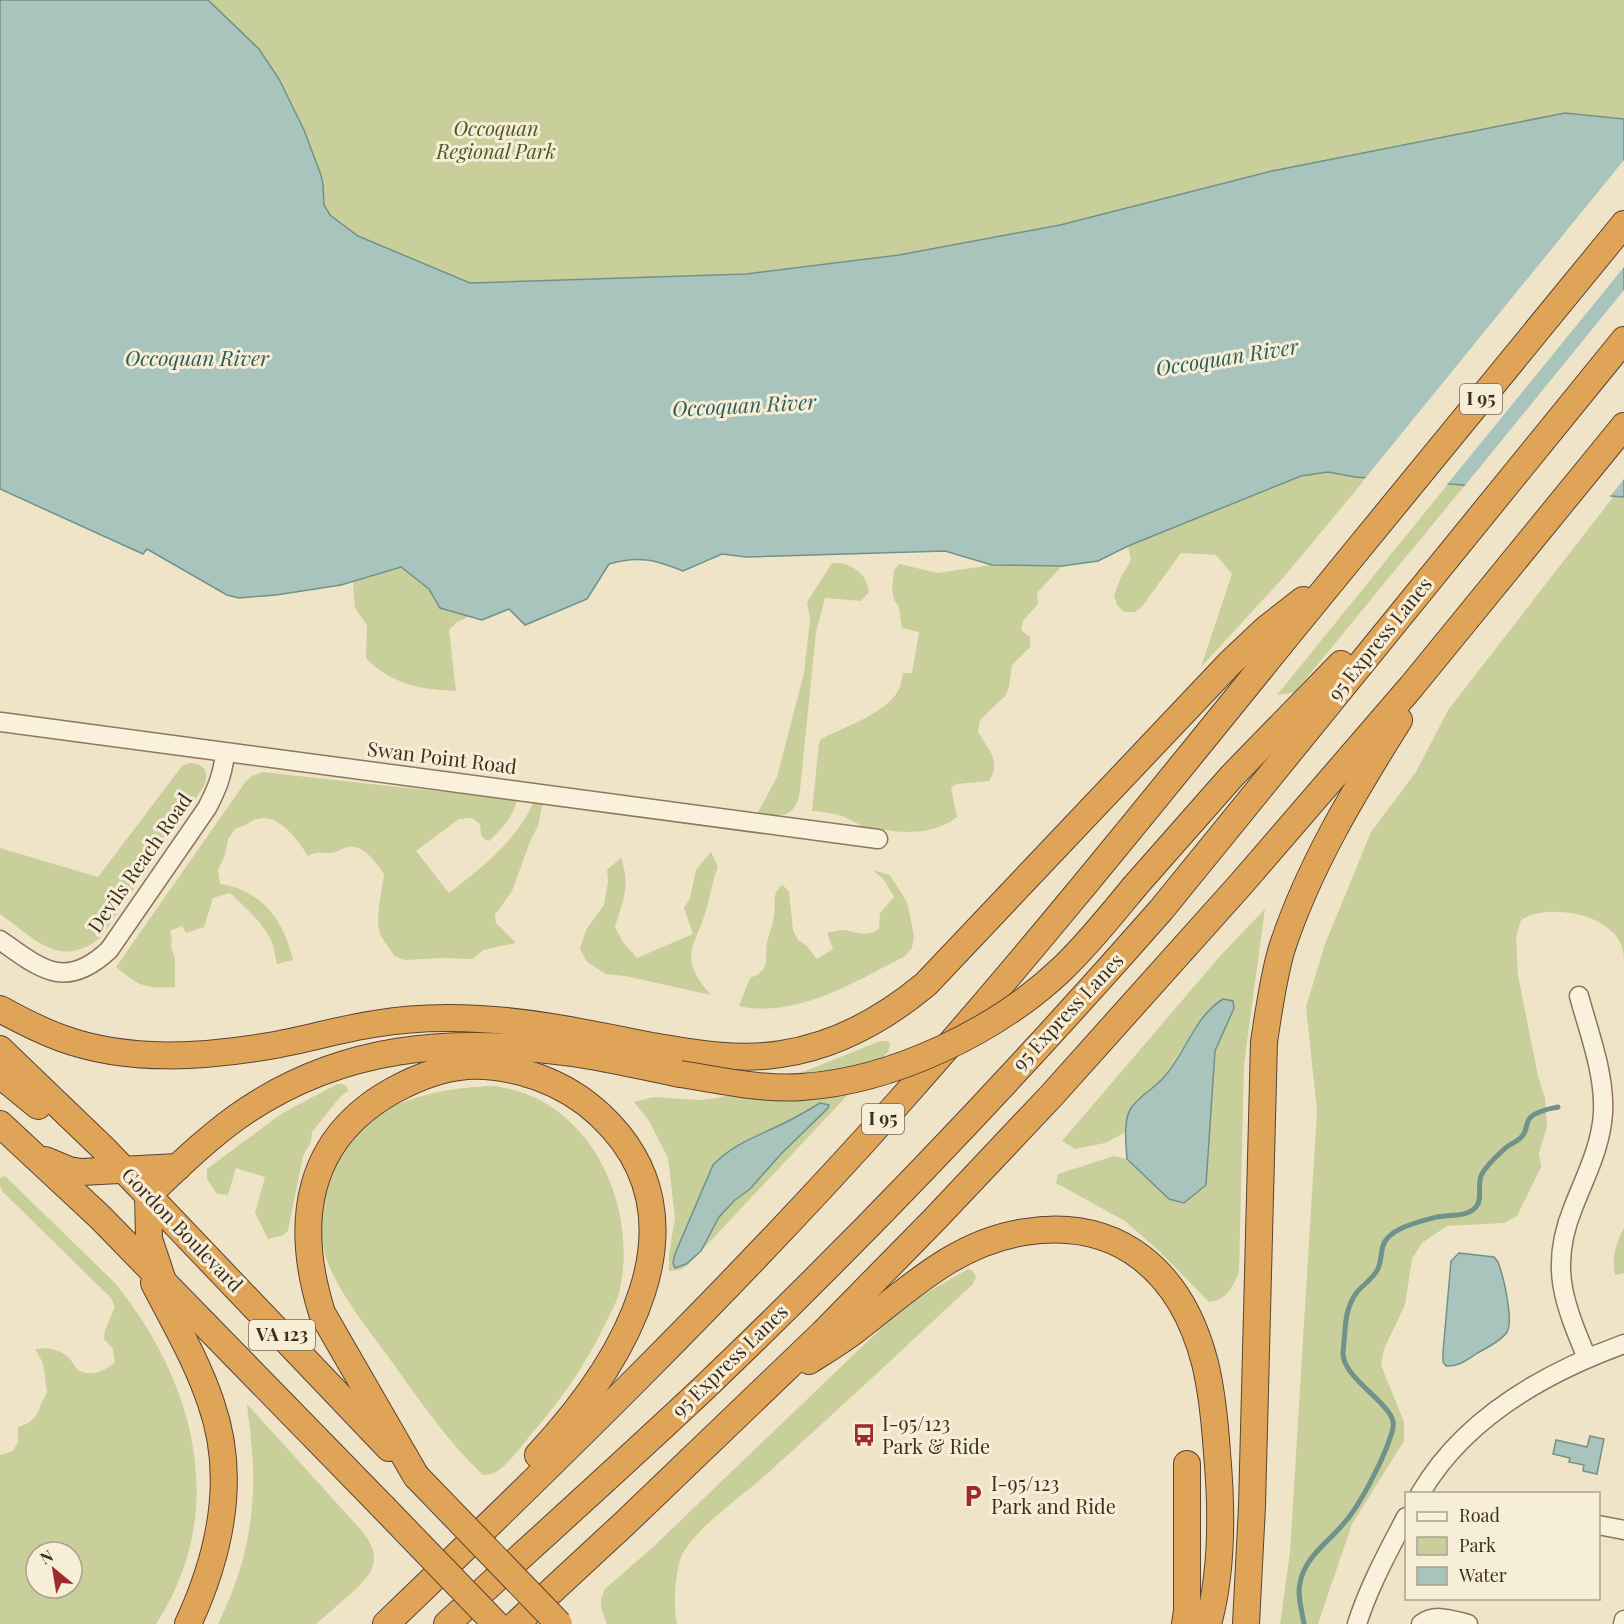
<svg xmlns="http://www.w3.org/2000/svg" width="1624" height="1624" font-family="'Playfair Display',serif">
  <rect width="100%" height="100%" fill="#f0e4c8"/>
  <g fill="#c9cf9b" fill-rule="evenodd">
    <path d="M208,0h1416v119l-59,-6 -293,58 -212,54 -161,30 -153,19 -276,9 -112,-47 -28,-21 -6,-10 -1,-21 -2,-9 -17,-45 -25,-51 -20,-30z"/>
    <path d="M1328,472l38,6 -83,100 -82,89 31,-93 -16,-19 -35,-2 -40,55 -7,4h-10l-7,-7 -3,-10 7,-18 10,-17 -3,-14 173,-70z"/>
    <path d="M1448,484l17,1 -170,207 -18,3z"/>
    <path d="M1614,496l10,1v470c0,-7 0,-16 -3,-23 -13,-31 -75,-41 -100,-24l-5,18 2,37 20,101 7,22 2,29 -8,26 2,14 -24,49 -13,7 -57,3 -25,17 -10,16 -7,46 -21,44 -3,16 23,57v19l-52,83 -34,100h-38l10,-72 27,-441 -11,-104 19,-63 46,-112 45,-60 32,-62z"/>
    <path d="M832,563c19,-1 35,10 37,29l-8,9 -36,-3 -9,34 -16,158c-3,27 -19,28 -43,24l20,-37 27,-104 6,-54 -3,-17z"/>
    <path d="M899,564l39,9 54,-8 70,1 -25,27 1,11 -15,17 -2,9 9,7v10l-18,18 -3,22 -4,9 -25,24 -2,12c10,16 24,31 11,49l-32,3 -6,4 6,29c-17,14 -44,17 -65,14 -10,-1 -18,-4 -28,-3 -16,-12 -32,-16 -52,-17l7,-68 2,-4c23,-12 69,-27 79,-52 1,-5 2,-10 3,-14h9l7,-41 -17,-4 -3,-21 -5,-7 -2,-11 2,-18z"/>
    <path d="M401,567l28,22 11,19 30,8 -13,6 -8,8 7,61c-34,-1 -66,-7 -90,-33l1,-33 -12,-17 -2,-26z"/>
    <path d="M189,763c15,0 21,9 15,23l-104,152c-40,32 -66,0 -100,-24v-66l98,29 84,-111z"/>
    <path d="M262,772l255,28c-4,17 -15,29 -28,41l-5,-2 -3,-5 -1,-10 -8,-6 -13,1 -43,32 33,42c33,-26 68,-52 85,-92l9,1 -5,24 -7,13 -19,52 -17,24 1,8 20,20 -33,7 -10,9 -31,-1 -37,2 -11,-4c-4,-8 -9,-13 -13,-20 -7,-12 1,-47 3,-62 -8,-11 -20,-30 -36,-27 -4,0 -8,4 -13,5 -10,3 -16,-2 -27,4 -10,-16 -30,-44 -51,-37 -8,2 -9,7 -21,9l-8,11 -3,16 -7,15 2,14c42,6 64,37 73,76l-16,4c-2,-8 -3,-17 -6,-24 -9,-18 -26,-33 -41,-47l-17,5 -9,29 -18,6 -4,-7 -12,5 2,9 -1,7 4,11v29c-30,2 -36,-1 -59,-20l130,-186 6,-5z"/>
    <path d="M711,852l7,15c-7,17 -8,33 -14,50 -4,12 -13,28 -13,41 0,13 12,28 20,37l-86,-19 -19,-2 -19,-12 -7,-13 6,-19 18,-25 4,-23 -1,-12 14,-12c10,28 2,42 -6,69l8,15 14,16 56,-24 -9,-26 6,-10 6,-28z"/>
    <path d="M873,870l17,5 17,27 7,34 -2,12 -7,8c-48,25 -109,63 -166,50l11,-28c22,-9 14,-17 17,-35 2,-9 6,-18 7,-28 2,-11 -3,-23 9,-30l6,7 4,38 5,10 9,6 10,13 16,-10 -6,-16c5,-1 11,-3 16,-3 14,2 23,8 36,-1l1,-16 14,-16 -10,-17z"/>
    <path d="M1265,909l-21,155 -5,209c-7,14 -11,27 -30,29l-50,-51 -34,-30 -69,-38 2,-9 56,-18 13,3 19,19 60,7 9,-134 19,-43 -11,-9 -10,7 -18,21 -30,49 -35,33 -4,23 -21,11 -30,6 -13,-8 159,-186z"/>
    <path d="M880,1041h8l2,4 -2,7 -200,213 -8,5 -11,1v-17l6,-36 -7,-60 -19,-37 -15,-19 20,-5 45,3 19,-2 90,-28z"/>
    <path d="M337,1084h5l5,3 1,4 -8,6 -28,35 -1,10 -8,14 -15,75 -5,4 -15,4 -13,-26 10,-36 -29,-9 -8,27 -11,-1 -10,-15v-10l74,-55z"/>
    <path d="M495,1086c12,2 24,5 36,10 72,31 106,123 88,197 -2,8 -7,17 -11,25 -18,39 -41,74 -69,107 -12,13 -28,38 -43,47 -3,2 -9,3 -13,3 -35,-33 -63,-74 -91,-113 -22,-31 -62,-78 -69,-116 -4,-23 0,-47 7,-68 5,-14 10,-28 20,-40 35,-40 95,-51 145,-52z"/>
    <path d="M5,1176l110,107c80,99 115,228 41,341h-156v-169l13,-4 5,-9v-15c23,-7 18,-17 29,-34l-4,-30 -8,-14c11,-2 23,0 32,7 4,3 6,8 9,12 12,11 29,3 39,-6l-2,-13 -9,-10 1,-9 10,-23 -4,-9 -108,-106 -3,-6v-8zM36,1552h36v36h-36z"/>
    <path d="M1624,1228v45l-9,2c-4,-17 1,-32 9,-47z"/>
    <path d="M968,1269l5,2 3,6 -3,7c-68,63 -135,126 -204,188 -26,24 -68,51 -86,81 -8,14 -10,55 -6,71h-70l-6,-16v-9l4,-10 48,-42 241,-231 20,-16z"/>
    <path d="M247,1404l115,127c23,29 10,44 -14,65 -11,10 -22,19 -32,28h-98c26,-53 37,-101 35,-160 -1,-20 -4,-40 -6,-60z"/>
  </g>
  <g fill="#a9c4bc" stroke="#6f938a" stroke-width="1.5">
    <path d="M0,0h208l51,49 20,30 25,51 17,45 2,9 1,21 6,10 28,21 112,47 276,-9 153,-19 161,-30 212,-54 293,-58 59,6v378l-269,-20 -27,-5 -27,4 -173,70 -30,15 -36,5 -70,-1 -47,-14 -199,6 -24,-3 -39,17c-27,-11 -45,-16 -74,-7l-22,35 -62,26 -16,-16 -27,11 -42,-12 -11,-19 -28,-22 -60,18 -65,10 -37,3 -12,-3 -80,-46 -4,5 -143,-65z"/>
    <path d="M1223,999l10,2 1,7 -19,43 -9,134 -22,18 -15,-4 -42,-40c-1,-14 -4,-39 4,-51 8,-12 24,-20 34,-32 21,-24 29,-59 58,-77z"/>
    <path d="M820,1103l9,2 -1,3 -47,46 -31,35 -15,11 -16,17 -18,34 -15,13 -11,4 -2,-5 2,-9 38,-89c19,-20 42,-28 65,-39 15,-7 29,-15 42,-23z"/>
    <path d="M1459,1253l35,4 4,5c5,13 16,58 9,70 -6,10 -22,16 -31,22 -9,6 -18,13 -30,12l-3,-4v-10l8,-91z"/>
    <path d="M1590,1436l14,3 -7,35 -14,-3 1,-6 -15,-3 1,-4 -17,-4 3,-14 31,7z"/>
  </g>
  <g fill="#f0e4c8">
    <path d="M1624,160v107l-179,220 -82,-6z"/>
    <path d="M1624,290v189l-16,20 -145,-11z"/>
  </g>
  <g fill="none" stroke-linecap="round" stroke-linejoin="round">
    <path stroke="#6f938a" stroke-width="5" d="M1304,1624c-2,-13 -7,-28 -4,-41 5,-27 29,-41 45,-61 15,-17 38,-62 45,-84 2,-5 4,-12 3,-17 -5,-20 -52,-45 -50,-69 3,-22 0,-41 14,-60 6,-7 14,-12 19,-20 6,-8 4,-17 7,-26 5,-17 35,-24 50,-28 14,-5 32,1 43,-11 7,-8 1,-21 5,-31 5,-11 18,-22 27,-30 5,-3 12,-6 15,-11 5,-6 2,-14 9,-19 8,-6 17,-7 26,-9"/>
    <g stroke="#8d765c" stroke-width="21">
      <g id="minor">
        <path d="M1,722l877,117"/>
        <path d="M0,940c41,29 65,51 109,10l98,-142c10,-19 16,-34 18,-55"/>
        <path d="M1579,996c10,37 26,78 24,117 -2,34 -18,64 -30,95 -24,59 -9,95 14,150"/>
        <path d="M1420,1494c44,-76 124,-121 204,-150"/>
        <path d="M1598,1525l26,5"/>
        <path d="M1357,1624c12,-38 31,-72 49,-107"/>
        <path d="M1421,1624c14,-11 31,-4 47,0"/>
        <path d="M1623,1624l1,-4"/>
      </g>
    </g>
    <g stroke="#5b4430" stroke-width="28">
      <g id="highway">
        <path d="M1135,886l97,-110 109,-112"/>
        <path d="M0,1009c20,11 39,21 61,29 68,25 144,19 214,7 33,-6 66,-16 99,-21 35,-6 72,-7 106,-5 58,3 115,16 172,27 43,7 85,15 129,8 55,-8 103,-35 145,-70l304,-321 36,-34 37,-29"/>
        <path d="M0,1049l103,99 286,300"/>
        <path d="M0,1075l38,31"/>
        <path d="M0,1124l100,93 283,290"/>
        <path d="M45,1160l24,10 12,2 97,-5"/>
        <path d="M163,1281l-14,-42 -1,-44c29,-27 57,-55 89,-78 103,-73 215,-80 336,-64 36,5 72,14 107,21"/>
        <path d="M154,1283c20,39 43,78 57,120 26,74 9,152 -23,221"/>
        <path d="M809,1361c17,-11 34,-21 49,-33 52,-40 99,-86 167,-96 96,-15 157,42 180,131 7,29 10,60 12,90 5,55 6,117 -9,171"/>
        <path d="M416,1476l-94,-163c-28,-90 -17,-174 72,-223 22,-12 48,-22 73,-24 48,-2 98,16 133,49 113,105 21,251 -62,340"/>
        <path d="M386,1624c176,-169 351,-340 514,-523 135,-152 262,-311 391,-470 110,-136 222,-271 333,-407"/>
        <path d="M447,1624c86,-79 173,-157 258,-237 159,-152 311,-312 456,-477l463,-570"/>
        <path d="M516,1624l109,-101 198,-190 111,-113 118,-125 189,-211 170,-197 213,-261"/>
        <path d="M1185,1624l2,-13v-147"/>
        <path d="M1246,1624l6,-118 12,-464c5,-32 9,-64 18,-94 27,-82 72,-156 117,-228"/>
      </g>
    </g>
    <use href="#minor" stroke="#faf1dc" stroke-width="18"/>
    <use href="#highway" stroke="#e0a458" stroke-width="26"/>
    <g stroke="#5b4430" stroke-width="28" stroke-linecap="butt">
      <g id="highway-bridge">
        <path d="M680,1074c40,6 82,16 122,13 91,-6 195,-56 261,-119 26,-25 49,-54 72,-82"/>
        <path d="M416,1476l143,148"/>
        <path d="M383,1507l113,117"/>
      </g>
    </g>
    <use href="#highway-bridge" stroke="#e0a458" stroke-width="26"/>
  </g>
  <defs>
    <g id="bus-bare" transform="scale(1.8)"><path d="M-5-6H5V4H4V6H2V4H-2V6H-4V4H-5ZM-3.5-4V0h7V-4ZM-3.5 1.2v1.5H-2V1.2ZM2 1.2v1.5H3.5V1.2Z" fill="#9e2a2b" stroke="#f7eed8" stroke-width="2.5" paint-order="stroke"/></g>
    <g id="parking-bare" transform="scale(1.8)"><path d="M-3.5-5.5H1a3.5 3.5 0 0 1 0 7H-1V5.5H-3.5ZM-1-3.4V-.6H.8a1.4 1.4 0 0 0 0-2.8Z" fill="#9e2a2b" stroke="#f7eed8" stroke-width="2.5" paint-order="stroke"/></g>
  </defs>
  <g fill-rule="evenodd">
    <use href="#bus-bare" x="864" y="1435"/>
    <use href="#parking-bare" x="973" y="1496"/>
  </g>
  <g text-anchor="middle" stroke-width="6" stroke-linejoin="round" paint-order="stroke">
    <g fill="#f7eed8" stroke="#756857" stroke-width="1.5">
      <rect x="1460" y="384" width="42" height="30" rx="4.5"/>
      <rect x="862" y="1104" width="42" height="30" rx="4.5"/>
      <rect x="249" y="1320" width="66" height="30" rx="4.5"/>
    </g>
    <g font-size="18" font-weight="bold" fill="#3d2e20">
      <text x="1481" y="405">I 95</text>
      <text x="883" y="1125">I 95</text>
      <text x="282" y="1341">VA 123</text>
    </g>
    <g font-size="20" font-style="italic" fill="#4d5a26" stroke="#f7eed8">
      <text x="496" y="136">Occoquan<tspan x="496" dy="23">Regional Park</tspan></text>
    </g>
    <g font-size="20" fill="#3d2e20" stroke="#f7eed8">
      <text transform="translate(1380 639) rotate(-51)" y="7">95 Express Lanes</text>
      <text transform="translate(442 758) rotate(7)" y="7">Swan Point Road</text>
      <text transform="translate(140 863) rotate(-55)" y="7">Devils Reach Road</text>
      <text transform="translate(1068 1012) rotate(-47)" y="7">95 Express Lanes</text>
      <text transform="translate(182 1230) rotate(46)" y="7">Gordon Boulevard</text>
      <text transform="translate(730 1361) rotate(-44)" y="7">95 Express Lanes</text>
    </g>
    <g font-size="20" fill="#3d2e20" stroke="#f7eed8" text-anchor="start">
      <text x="882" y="1431">I-95/123<tspan x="882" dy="23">Park &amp; Ride</tspan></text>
      <text x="991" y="1491">I-95/123<tspan x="991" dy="23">Park and Ride</tspan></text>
    </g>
    <g font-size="21" font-style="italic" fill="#2f5d5a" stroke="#f7eed8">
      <text transform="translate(1227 358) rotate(-9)" y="7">Occoquan River</text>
      <text x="197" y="366">Occoquan River</text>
      <text transform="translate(744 406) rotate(-3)" y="7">Occoquan River</text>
    </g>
  </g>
  <rect x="1405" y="1492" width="195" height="108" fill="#f7eed8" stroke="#ada18e" stroke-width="1.5"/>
  <rect x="1417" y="1512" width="30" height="9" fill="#faf1dc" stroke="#ada18e" stroke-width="1.5"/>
  <text x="1459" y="1522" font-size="18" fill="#3d2e20">Road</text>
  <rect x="1417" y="1537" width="30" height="18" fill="#c9cf9b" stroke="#ada18e" stroke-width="1.5"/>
  <text x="1459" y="1552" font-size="18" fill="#3d2e20">Park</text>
  <rect x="1417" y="1567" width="30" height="18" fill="#a9c4bc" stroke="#ada18e" stroke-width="1.5"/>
  <text x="1459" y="1582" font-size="18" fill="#3d2e20">Water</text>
  <g transform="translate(54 1570) rotate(330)"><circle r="28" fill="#f7eed8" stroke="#ada18e" stroke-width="1.5"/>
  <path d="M0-4.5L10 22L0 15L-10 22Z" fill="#9e2a2b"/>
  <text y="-9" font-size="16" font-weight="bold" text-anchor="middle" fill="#3d2e20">N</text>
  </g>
</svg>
